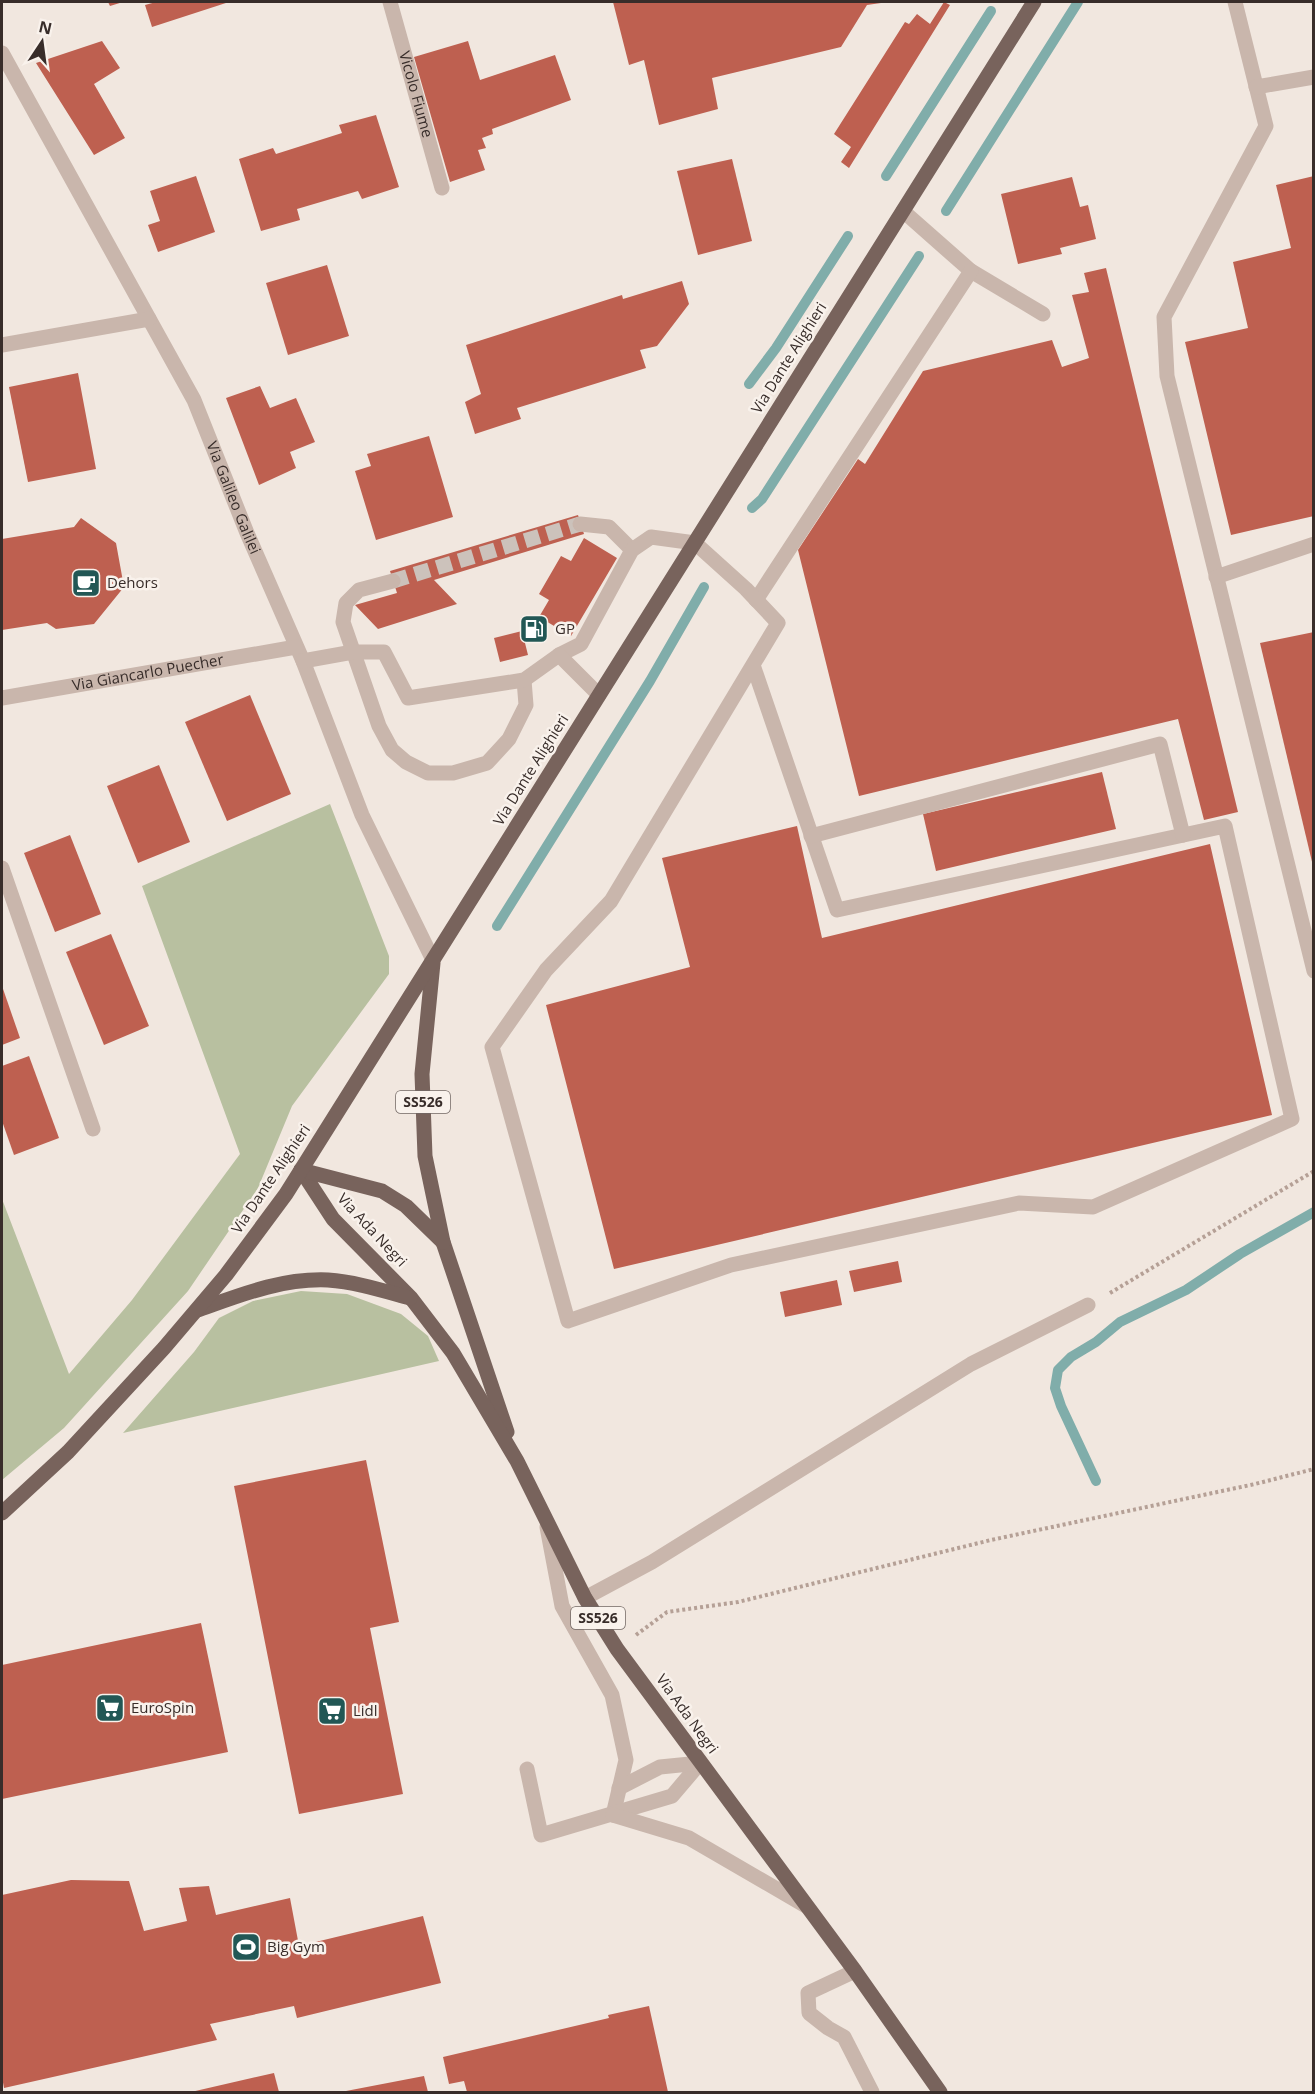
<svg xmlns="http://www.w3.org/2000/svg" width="1315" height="2094" font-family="'Open Sans',sans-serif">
  <rect width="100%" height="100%" fill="#f1e7df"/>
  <g fill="#b8c0a0">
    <path d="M330,804l59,152v18l-97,132 -34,82 -70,103 -124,137 -62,52v-281l67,175 63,-74 108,-146 -98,-268z"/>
    <path d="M301,1291l46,3 54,20 27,22 11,25 -316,72 71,-81 25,-34 34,-17z"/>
  </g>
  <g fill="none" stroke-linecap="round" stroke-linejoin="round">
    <g stroke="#80adaa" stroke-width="10">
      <path d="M886,176l105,-165"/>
      <path d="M946,211l132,-209"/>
      <path d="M749,384l27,-36 72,-112"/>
      <path d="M752,508l10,-9 157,-243"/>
      <path d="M497,926l153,-245 54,-94"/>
      <path d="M1096,1481l-35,-75 -6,-18 3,-18 13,-13 25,-15 24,-20 66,-32 54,-36 74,-42"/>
    </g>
  </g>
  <g fill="#be6050">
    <path d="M108,2h15l-13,4z"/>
    <path d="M156,2h73l-77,25 -7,-22z"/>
    <path d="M613,2h268v1l-14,2 -26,42 -129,31 6,31 -59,16 -15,-65 -15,5z"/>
    <path d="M944,2l6,3 -101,163 -8,-6 10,-15 -17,-13 71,-112 4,2 8,-10 13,10z"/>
    <path d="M102,41l18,27 -26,16 31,54 -31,17 -58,-92z"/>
    <path d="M468,41l12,39 75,-25 16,45 -79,29 1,5 -11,4 4,10 -8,2 7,20 -35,12 -36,-125z"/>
    <path d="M376,115l23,72 -37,12 -4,-8 -61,18 3,11 -39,11 -22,-72 34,-11 3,6 66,-21 -3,-8z"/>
    <path d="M732,159l20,82 -54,14 -21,-84z"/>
    <path d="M196,176l19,56 -57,20 -10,-27 12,-4 -10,-30z"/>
    <path d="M1314,176v340l-83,19 -46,-193 63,-14 -15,-66 58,-14 -15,-63z"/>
    <path d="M1072,177l8,30 8,-2 8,34 -36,9 2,6 -44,10 -17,-70z"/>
    <path d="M327,265l22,71 -61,19 -22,-72z"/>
    <path d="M1106,268l132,544 -34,8 -26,-101 -319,77 -61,-246 60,-91 7,5 58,-93 129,-31 10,27 27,-9 -17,-63 17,-3 -5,-19z"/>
    <path d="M682,281l7,23 -32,42 -17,4 6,18 -129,40 4,11 -46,15 -10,-32 16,-8 -15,-49 156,-50 1,4z"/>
    <path d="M78,373l18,96 -68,13 -19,-95z"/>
    <path d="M260,386l10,22 26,-10 19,44 -25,10 6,16 -37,17 -33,-87z"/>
    <path d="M429,436l24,81 -77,23 -21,-69 16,-5 -4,-12z"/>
    <path d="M578,515l6,19 -150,46 23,24 -79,25 -23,-24 42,-12 -7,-22z"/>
    <path d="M81,518l35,25 8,44 -30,37 -38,5 -9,-6 -45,7v-91l72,-12z"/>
    <path d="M584,538l33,20 -46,78 -32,-19 10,-17 -10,-6 22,-38 10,5z"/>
    <path d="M522,631l6,24 -28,7 -6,-24z"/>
    <path d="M1314,632v234h-1l-53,-223z"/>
    <path d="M250,695l41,99 -64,27 -42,-99z"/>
    <path d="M159,765l31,77 -52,21 -31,-77z"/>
    <path d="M1102,772l14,57 -180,42 -13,-57z"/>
    <path d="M797,826l25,112 388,-94 62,271 -658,154 -68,-264 144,-38 -28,-109z"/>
    <path d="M70,835l31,79 -46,18 -31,-79z"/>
    <path d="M111,934l38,92 -45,19 -38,-93z"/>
    <path d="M2,986l18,52 -18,7z"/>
    <path d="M29,1056l30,82 -45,17 -12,-34v-55z"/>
    <path d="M898,1261l4,21 -48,10 -5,-21z"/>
    <path d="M837,1280l5,25 -57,12 -5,-25z"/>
    <path d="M366,1460l33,162 -29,6 33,166 -104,20 -65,-328z"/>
    <path d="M201,1623l27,129 -226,47v-134z"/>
    <path d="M71,1880l58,1 15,50 43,-10 -8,-33 30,-2 7,29 74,-17 9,48 124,-30 18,67 -144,35 -3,-12 -84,18 7,16 -213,48 -2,-11v-182z"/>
    <path d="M649,2006l19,86h-201l-3,-11 -15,3 -6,-27 166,-39 -1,-3z"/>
    <path d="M274,2073l5,19h-88z"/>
    <path d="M424,2076l4,16h-82v-1z"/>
  </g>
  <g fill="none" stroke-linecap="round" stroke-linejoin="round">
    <path stroke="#ccc2bb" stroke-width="15" stroke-dasharray="15 8" stroke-linecap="butt" d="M393,581l187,-57"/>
    <g stroke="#b5a096" stroke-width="4" stroke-dasharray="3 3" stroke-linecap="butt">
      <path d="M1110,1293l204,-122"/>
      <path d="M636,1635l31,-23 71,-10 253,-62 264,-56 59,-15"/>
    </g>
    <g stroke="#c9b6ac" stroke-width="15">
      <path id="s1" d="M390,2l52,186"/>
      <path d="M1235,2l31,124 -102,191 3,59 147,595"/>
      <path id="s2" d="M2,53l192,347 53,133 56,128 59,154 71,145"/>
      <path d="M1256,87l58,-10"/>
      <path d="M903,211l68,60 72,43"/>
      <path d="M2,345l147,-26"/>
      <path d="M580,524l29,3 23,23"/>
      <path d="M1216,577l98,-33"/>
      <path d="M393,581l-34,9 -13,13 -3,19 36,104 13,24 14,12 22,11h25l34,-10 22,-24 17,-34 -2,-25"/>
      <path d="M756,600l215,-329"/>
      <path d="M559,655l22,-11 51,-94 19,-13 44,6 51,46 32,34 -167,278 -65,69 -54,77 76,274 163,-56 288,-62 74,4 199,-88 -67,-293 -388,84 -84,-245"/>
      <path d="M303,661l50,-9h31l24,46 116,-18 35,-25 40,40"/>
      <path id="s3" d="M2,698l294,-51"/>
      <path d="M811,836l349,-92 23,91"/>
      <path d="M2,868l91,261"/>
      <path d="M547,1527l15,79 50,89 14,65 -13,55"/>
      <path d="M585,1598l67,-36 319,-198 117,-59"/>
      <path d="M527,1769l14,66 131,-39 28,-33"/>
      <path d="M619,1788l41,-21 40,-4"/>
      <path d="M613,1815l76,23 117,68"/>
      <path d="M855,1971l-47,22 1,20 19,15 16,9 28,55"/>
    </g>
    <g stroke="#78635c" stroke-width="15">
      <path d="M433,963l-11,111 3,82 18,86 64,190"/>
      <path d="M301,1170l32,49 78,79 42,55 64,108 68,137 32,51 238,322 85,121"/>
      <path d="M301,1170l81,21 24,15 37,36"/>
      <path d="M198,1310c42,-15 84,-32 130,-30 28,2 56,11 82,18"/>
      <path d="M2,1513l66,-61 96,-104 62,-73 60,-81 748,-1192"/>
    </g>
  </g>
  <defs>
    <g id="cafe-square" transform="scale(1.5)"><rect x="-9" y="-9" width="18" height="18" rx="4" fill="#225755" stroke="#f9f2ec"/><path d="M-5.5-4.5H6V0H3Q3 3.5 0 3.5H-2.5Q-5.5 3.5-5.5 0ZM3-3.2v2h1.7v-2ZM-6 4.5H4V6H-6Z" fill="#fff"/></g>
    <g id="fuel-square" transform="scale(1.5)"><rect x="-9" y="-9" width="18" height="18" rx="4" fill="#225755" stroke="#f9f2ec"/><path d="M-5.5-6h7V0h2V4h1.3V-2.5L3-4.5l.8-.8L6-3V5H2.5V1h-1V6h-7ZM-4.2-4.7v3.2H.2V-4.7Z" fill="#fff"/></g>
    <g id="supermarket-square" transform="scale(1.5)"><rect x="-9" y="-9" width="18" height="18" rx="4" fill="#225755" stroke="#f9f2ec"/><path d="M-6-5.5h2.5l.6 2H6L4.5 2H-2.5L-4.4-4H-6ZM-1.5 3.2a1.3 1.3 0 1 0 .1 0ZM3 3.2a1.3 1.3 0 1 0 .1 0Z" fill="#fff"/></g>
    <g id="stadium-square" transform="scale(1.5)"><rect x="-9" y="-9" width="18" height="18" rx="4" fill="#225755" stroke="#f9f2ec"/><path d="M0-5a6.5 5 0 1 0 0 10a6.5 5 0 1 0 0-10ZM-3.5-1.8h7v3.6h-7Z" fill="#fff"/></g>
  </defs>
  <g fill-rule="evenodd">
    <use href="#cafe-square" x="86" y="583"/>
    <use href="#fuel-square" x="534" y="629"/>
    <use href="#supermarket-square" x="110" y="1708"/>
    <use href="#supermarket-square" x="332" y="1711"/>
    <use href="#stadium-square" x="246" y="1947"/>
  </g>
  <g text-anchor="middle" stroke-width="5" stroke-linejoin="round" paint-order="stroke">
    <g fill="#f9f2ec" stroke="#726864" stroke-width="1.5">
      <rect x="396" y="1091" width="54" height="22" rx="4.5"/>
      <rect x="571" y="1607" width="54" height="22" rx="4.5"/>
    </g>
    <g font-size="14" font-weight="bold" fill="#382d2a">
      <text x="423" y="1107">SS526</text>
      <text x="598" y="1623">SS526</text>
    </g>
    <g font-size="15" fill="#382d2a" stroke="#f9f2ec">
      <text dy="5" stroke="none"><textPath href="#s1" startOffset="96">Vicolo Fiume</textPath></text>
      <text transform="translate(789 358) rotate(-58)" y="5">Via Dante Alighieri</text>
      <text dy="5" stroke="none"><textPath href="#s2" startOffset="502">Via Galileo Galilei</textPath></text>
      <text dy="5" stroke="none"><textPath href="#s3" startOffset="148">Via Giancarlo Puecher</textPath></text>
      <text transform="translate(531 770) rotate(-58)" y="5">Via Dante Alighieri</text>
      <text transform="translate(271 1179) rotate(-56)" y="5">Via Dante Alighieri</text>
      <text transform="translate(372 1230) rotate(47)" y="5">Via Ada Negri</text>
      <text transform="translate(687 1714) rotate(54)" y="5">Via Ada Negri</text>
    </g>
    <g font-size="15" fill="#382d2a" stroke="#f9f2ec" text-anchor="start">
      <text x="107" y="588">Dehors</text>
      <text x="555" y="634">GP</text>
      <text x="131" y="1713">EuroSpin</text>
      <text x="353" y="1716">Lidl</text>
      <text x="267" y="1952">Big Gym</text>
    </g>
  </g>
  <rect width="1315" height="2094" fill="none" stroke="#382d2a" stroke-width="6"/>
  <g transform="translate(42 42) rotate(13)" stroke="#f9f2ec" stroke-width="4.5" paint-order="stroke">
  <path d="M0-4.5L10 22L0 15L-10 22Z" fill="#382d2a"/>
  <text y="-9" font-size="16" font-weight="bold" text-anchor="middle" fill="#382d2a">N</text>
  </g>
</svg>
